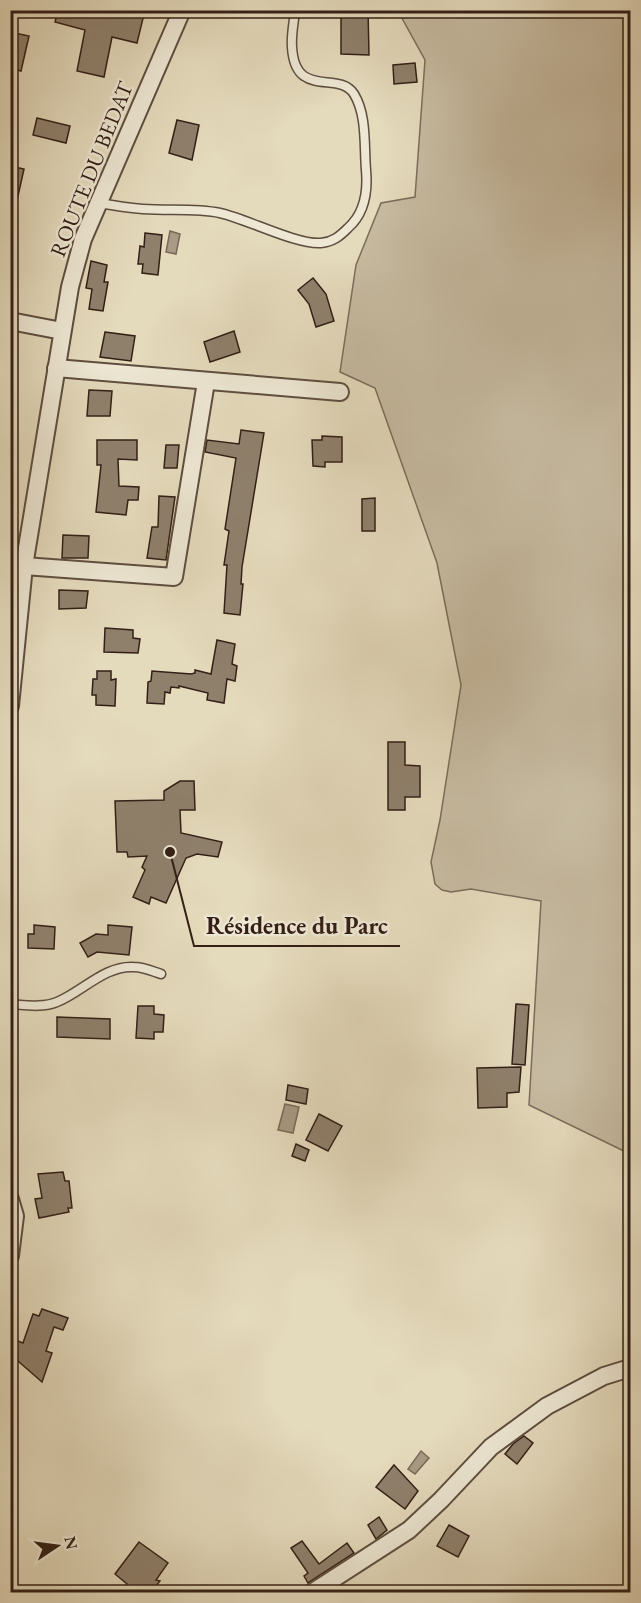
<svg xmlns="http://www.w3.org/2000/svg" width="641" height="1603" font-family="'EB Garamond',serif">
  <rect width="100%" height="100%" fill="#e4dabc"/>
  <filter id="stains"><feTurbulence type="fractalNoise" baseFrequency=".00333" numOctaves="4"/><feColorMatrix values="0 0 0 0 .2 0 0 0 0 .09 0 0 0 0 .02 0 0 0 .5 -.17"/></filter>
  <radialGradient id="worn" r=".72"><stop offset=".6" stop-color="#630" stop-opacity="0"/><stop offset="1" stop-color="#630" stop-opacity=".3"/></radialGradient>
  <path fill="#c6baa0" stroke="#7c6c5b" stroke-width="1.5" d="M398,11h232v1143l-101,-49 12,-204 -70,-12 -20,3 -9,-2 -7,-6 -4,-22 9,-42 21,-135 -24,-122 -62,-175 -35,-16 16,-107 25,-62 34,-6 10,-137z"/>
  <g fill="#a89a84" stroke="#796958" stroke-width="1.5">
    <path d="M170,231l10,3 -4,20 -10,-2z"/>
    <path d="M285,1104l14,3 -6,26 -15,-3z"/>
    <path d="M421,1451l8,7 -14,16 -7,-5z"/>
  </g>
  <g fill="#8f806c" stroke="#331f16" stroke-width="1.5">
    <path d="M58,10h87l-8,33 -25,-6 -8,40 -27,-6 8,-41 -30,-8z"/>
    <path d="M341,10h27l1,45 -28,-1z"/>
    <path d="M10,32l19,4 -8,35 -11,-3z"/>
    <path d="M415,63l2,19 -23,2 -1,-19z"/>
    <path d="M37,118l33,8 -4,17 -33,-8z"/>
    <path d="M177,120l22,5 -7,35 -23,-7z"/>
    <path d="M10,166l14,3 -8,36 -6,-1z"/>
    <path d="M145,233l17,2 -4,40 -16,-2 1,-9h-5l2,-18 4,1z"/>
    <path d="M91,261l16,4 -3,17h4l-5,29 -14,-2 3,-20 -6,-1z"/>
    <path d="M313,278l13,16 8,27 -18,6 -7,-23 -11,-14z"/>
    <path d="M234,331l6,21 -30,10 -6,-20z"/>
    <path d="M105,332l30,4 -4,25 -31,-4z"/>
    <path d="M89,390l23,1 -2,25h-23z"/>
    <path d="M241,430l23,3 -22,134 -1,17h2l-3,31 -16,-2 3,-48h-3l5,-34 -4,-2 11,-71 -31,-6 2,-12 32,4z"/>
    <path d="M322,436l20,1v25h-17v5l-12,-1 -1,-26h10z"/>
    <path d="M97,440h40v20l-19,-1 1,27 20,1 -1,13h-10l-2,15 -30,-3 5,-47h-4z"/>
    <path d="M166,445h13l-2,23h-13z"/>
    <path d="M159,496l16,1 -9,63 -19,-2 5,-31h6z"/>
    <path d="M375,498v33h-13v-32z"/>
    <path d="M63,535l26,1 -1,22h-26z"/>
    <path d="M59,590l29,1 -2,17 -27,1z"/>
    <path d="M105,628l28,2v8l7,1 -2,14 -34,-1z"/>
    <path d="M217,640l18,4 -3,20 5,2 -2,15 -8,-2 -3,24 -17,-3 1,-7 -29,-7v2l-8,-1 -1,6 -5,-1 -1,12 -17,-1 1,-21 3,-1 1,-10 39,3 4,-1v-3l16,4z"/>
    <path d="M97,671h14v9l5,-1 -1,27 -19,-1v-10h-4l1,-16h4z"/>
    <path d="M388,742h17v23l15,1v31h-15v13h-17z"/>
    <path d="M180,781h14l1,29h-15l1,23 41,9 -4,15 -21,-3 -11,4 -20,45 -15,-6 -2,7 -16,-7 12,-27 -3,-3 5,-11 -19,1 -1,-5h-10l-2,-51 49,-1v-9z"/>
    <path d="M34,925l21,2 -1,22 -26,-1v-14h6z"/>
    <path d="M108,925l24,2 -3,28 -32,-3 -9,5 -8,-14 16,-9 12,1z"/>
    <path d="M516,1004l13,1 -4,60 -13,-1z"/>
    <path d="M138,1006h16v8l10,1 -1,17h-9v7l-18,-1z"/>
    <path d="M57,1017l53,2v20l-53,-2z"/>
    <path d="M521,1067l-2,25 -12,1v14l-29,1 -1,-40z"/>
    <path d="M288,1085l20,4 -2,15 -20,-4z"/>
    <path d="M319,1114l23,12 -14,25 -22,-11z"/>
    <path d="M296,1144l13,6 -4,11 -13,-5z"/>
    <path d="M63,1172l2,9h4l3,27h-4l1,4 -30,6 -4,-19 7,-1 -4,-24z"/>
    <path d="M42,1309l26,9 -5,12 -9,-3 -8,24 6,2 -10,29 -32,-28 3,-15 10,4 10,-29 6,2z"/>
    <path d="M524,1436l9,7 -16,21 -12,-10 8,-10z"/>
    <path d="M394,1465l24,26 -13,18 -29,-22z"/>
    <path d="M379,1517l8,13 -11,9 -8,-14z"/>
    <path d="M449,1525l20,11 -11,21 -21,-11z"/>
    <path d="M302,1541l17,23 28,-21 7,10 -46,30 -4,-7 4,-3 -17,-25z"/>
    <path d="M139,1542l29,21 -12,17 4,1 -10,12h-28l5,-9 -12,-10z"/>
  </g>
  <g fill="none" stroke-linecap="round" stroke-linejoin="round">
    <g stroke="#5f4e40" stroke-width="11">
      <g id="lane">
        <path d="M98,203c15,2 30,5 45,6 26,2 52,-1 77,4 27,6 77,32 101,30 12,-1 19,-7 27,-15 17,-15 20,-36 18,-58 -2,-24 1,-55 -12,-76 -15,-24 -59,6 -62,-47 -1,-12 2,-25 3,-37"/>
        <path d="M10,1004c15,1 33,4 47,-2 25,-10 48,-37 77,-35 9,0 18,4 27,7"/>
      </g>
    </g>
    <g stroke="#5f4e40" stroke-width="20">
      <g id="street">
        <path d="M10,321l52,10"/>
        <path d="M56,368l284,24"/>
        <path d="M24,566l150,11 32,-195"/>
        <path d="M10,706l14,-140 46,-279 13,-48 99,-229"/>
        <path d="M10,1199l5,17 -5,40"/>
        <path d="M313,1592l96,-62 32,-30 50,-53 56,-41 57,-30 26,-8"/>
      </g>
    </g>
    <use href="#lane" stroke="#ede7d3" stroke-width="8"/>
    <use href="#street" stroke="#ede7d3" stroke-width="16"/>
  </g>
  <g text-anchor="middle" stroke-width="5" stroke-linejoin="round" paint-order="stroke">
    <g font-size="22" fill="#331f16" stroke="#ede7d3">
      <text transform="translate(91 169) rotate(-68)" y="8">ROUTE DU BEDAT</text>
    </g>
  </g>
  <path fill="none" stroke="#331f16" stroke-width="2" d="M170 852L194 946H400"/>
  <circle fill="#331f16" stroke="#ede7d3" stroke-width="2" cx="170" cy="852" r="6"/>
  <g font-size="24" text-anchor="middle" font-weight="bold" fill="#331f16" stroke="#ede7d3" stroke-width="5" stroke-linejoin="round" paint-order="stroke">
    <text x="297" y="934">Résidence du Parc</text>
  </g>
  <rect width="641" height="1603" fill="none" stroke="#e4dabc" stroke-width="36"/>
  <rect x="12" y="12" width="617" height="1579" fill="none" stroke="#331f16" stroke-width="3"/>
  <rect x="18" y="18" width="605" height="1567" fill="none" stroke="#331f16" stroke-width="1.5"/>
  <g transform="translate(57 1546) rotate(77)" stroke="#ede7d3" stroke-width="4.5" paint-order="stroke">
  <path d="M0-4.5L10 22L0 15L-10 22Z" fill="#331f16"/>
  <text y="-9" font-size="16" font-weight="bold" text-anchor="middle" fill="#331f16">N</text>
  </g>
  <rect width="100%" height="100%" filter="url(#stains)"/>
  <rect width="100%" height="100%" fill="url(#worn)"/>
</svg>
